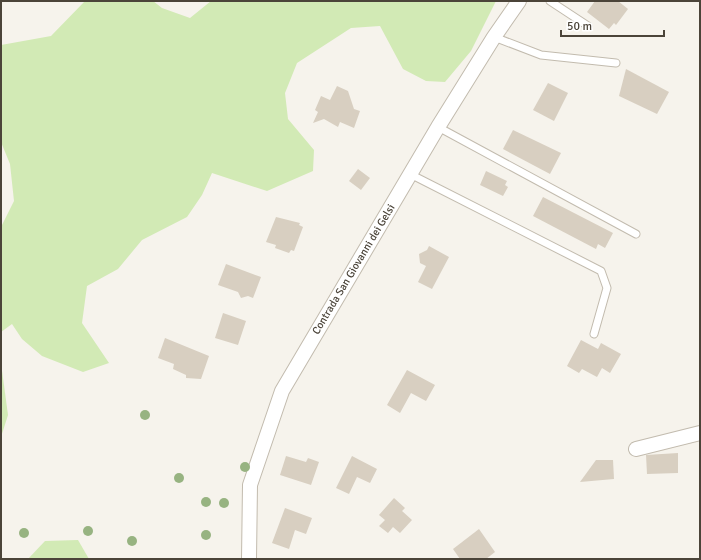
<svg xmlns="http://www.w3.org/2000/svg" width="701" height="560" font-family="Signika,sans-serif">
  <rect width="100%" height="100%" fill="#f6f3ec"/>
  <g fill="#d2eab5">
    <path d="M85,1h68l9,7 28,10 21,-17h285l-25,50 -26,31 -19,-1 -23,-12 -23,-43 -29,2 -54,35 -12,30 3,26 26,31 -1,21 -46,20 -55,-18 -10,22 -15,22 -45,23 -24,29 -31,17 -5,37 27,40 -26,9 -41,-16 -20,-17 -10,-15 -11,8v-105l13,-26 -4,-37 -9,-22v-97l50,-9z"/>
    <path d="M1,363l7,52 -7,22z"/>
    <path d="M78,540l11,19h-61l17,-18z"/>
  </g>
  <g fill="#d8cfc1">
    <path d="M595,1h23l10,8 -12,16 -2,-2 -5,6 -22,-17z"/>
    <path d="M626,69l43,23 -12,22 -38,-18z"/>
    <path d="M548,83l20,10 -14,28 -21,-11z"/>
    <path d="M337,86l11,5 6,18 6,2 -6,17 -14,-6 -2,5 -14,-8 -11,4 5,-11 -3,-2 6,-14 9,4z"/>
    <path d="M513,130l48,23 -11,21 -47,-25z"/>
    <path d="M358,169l12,9 -9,12 -12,-9z"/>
    <path d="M486,171l21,10 -2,4 3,2 -5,9 -23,-11z"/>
    <path d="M543,197l70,36 -8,15 -7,-4 -2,5 -63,-33z"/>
    <path d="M276,217l24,6 -1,2 4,2 -9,24 -3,-1 -2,3 -14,-5 1,-3 -10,-3z"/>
    <path d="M429,246l20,11 -17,32 -14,-7 8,-16 -6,-3 -1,-9 8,-4z"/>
    <path d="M226,264l35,13 -8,21 -5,-2 -7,2 -3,-6 -20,-7z"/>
    <path d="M223,313l23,8 -8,24 -23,-7z"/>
    <path d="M165,338l44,18 -8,23 -15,-1v-3l-13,-6 1,-5 -16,-6z"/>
    <path d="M581,340l17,9 3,-6 20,11 -11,19 -8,-5 -5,9 -15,-8 -3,4 -12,-7z"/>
    <path d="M407,370l28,15 -9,16 -15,-8 -11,20 -13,-8z"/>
    <path d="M678,453v20l-31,1 -1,-19z"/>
    <path d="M286,456l20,6 2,-4 11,4 -8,23 -31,-10z"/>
    <path d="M352,456l25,13 -7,14 -13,-6 -8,17 -13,-6z"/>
    <path d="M596,460h17l1,19 -34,3z"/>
    <path d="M394,498l11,10 -3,3 10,9 -12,13 -7,-6 -5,6 -9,-7 6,-6 -6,-5z"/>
    <path d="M285,508l27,10 -6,16 -11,-4 -6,19 -17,-6z"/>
    <path d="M479,529l16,23 -9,7h-26l-7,-10z"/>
  </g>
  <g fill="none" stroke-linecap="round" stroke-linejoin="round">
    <g stroke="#c2bbae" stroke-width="9">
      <g id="service">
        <path d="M550,1l38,25"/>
        <path d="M494,37l47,18 75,8"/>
        <path d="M438,127l198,107"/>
        <path d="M410,174l191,97 6,17 -13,46"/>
      </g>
    </g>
    <g stroke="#c2bbae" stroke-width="16">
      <g id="minor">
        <path d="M636,449l64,-16"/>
        <path d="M249,559l1,-74 32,-94 156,-264 56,-90 25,-36"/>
      </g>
    </g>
    <use href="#service" stroke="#fff" stroke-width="7"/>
    <use href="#minor" stroke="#fff" stroke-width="14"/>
  </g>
  <g fill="#97b381">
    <circle cx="145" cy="415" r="5"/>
    <circle cx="245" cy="467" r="5"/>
    <circle cx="179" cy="478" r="5"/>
    <circle cx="206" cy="502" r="5"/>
    <circle cx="224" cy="503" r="5"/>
    <circle cx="88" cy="531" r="5"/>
    <circle cx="24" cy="533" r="5"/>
    <circle cx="206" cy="535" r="5"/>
    <circle cx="132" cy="541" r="5"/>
  </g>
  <g text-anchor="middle" stroke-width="3" stroke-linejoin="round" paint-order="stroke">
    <g font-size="11" fill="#4b4439" stroke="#fff">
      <text transform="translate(353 269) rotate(-59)" y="4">Contrada San Giovanni dei Gelsi</text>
    </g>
  </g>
  <rect width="701" height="560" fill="none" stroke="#4b4439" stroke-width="4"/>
  <path d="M561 30v6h103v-6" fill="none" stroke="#4b4439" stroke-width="2"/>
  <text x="567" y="30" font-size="12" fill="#4b4439" stroke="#ffffff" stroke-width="3" paint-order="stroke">50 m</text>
</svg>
